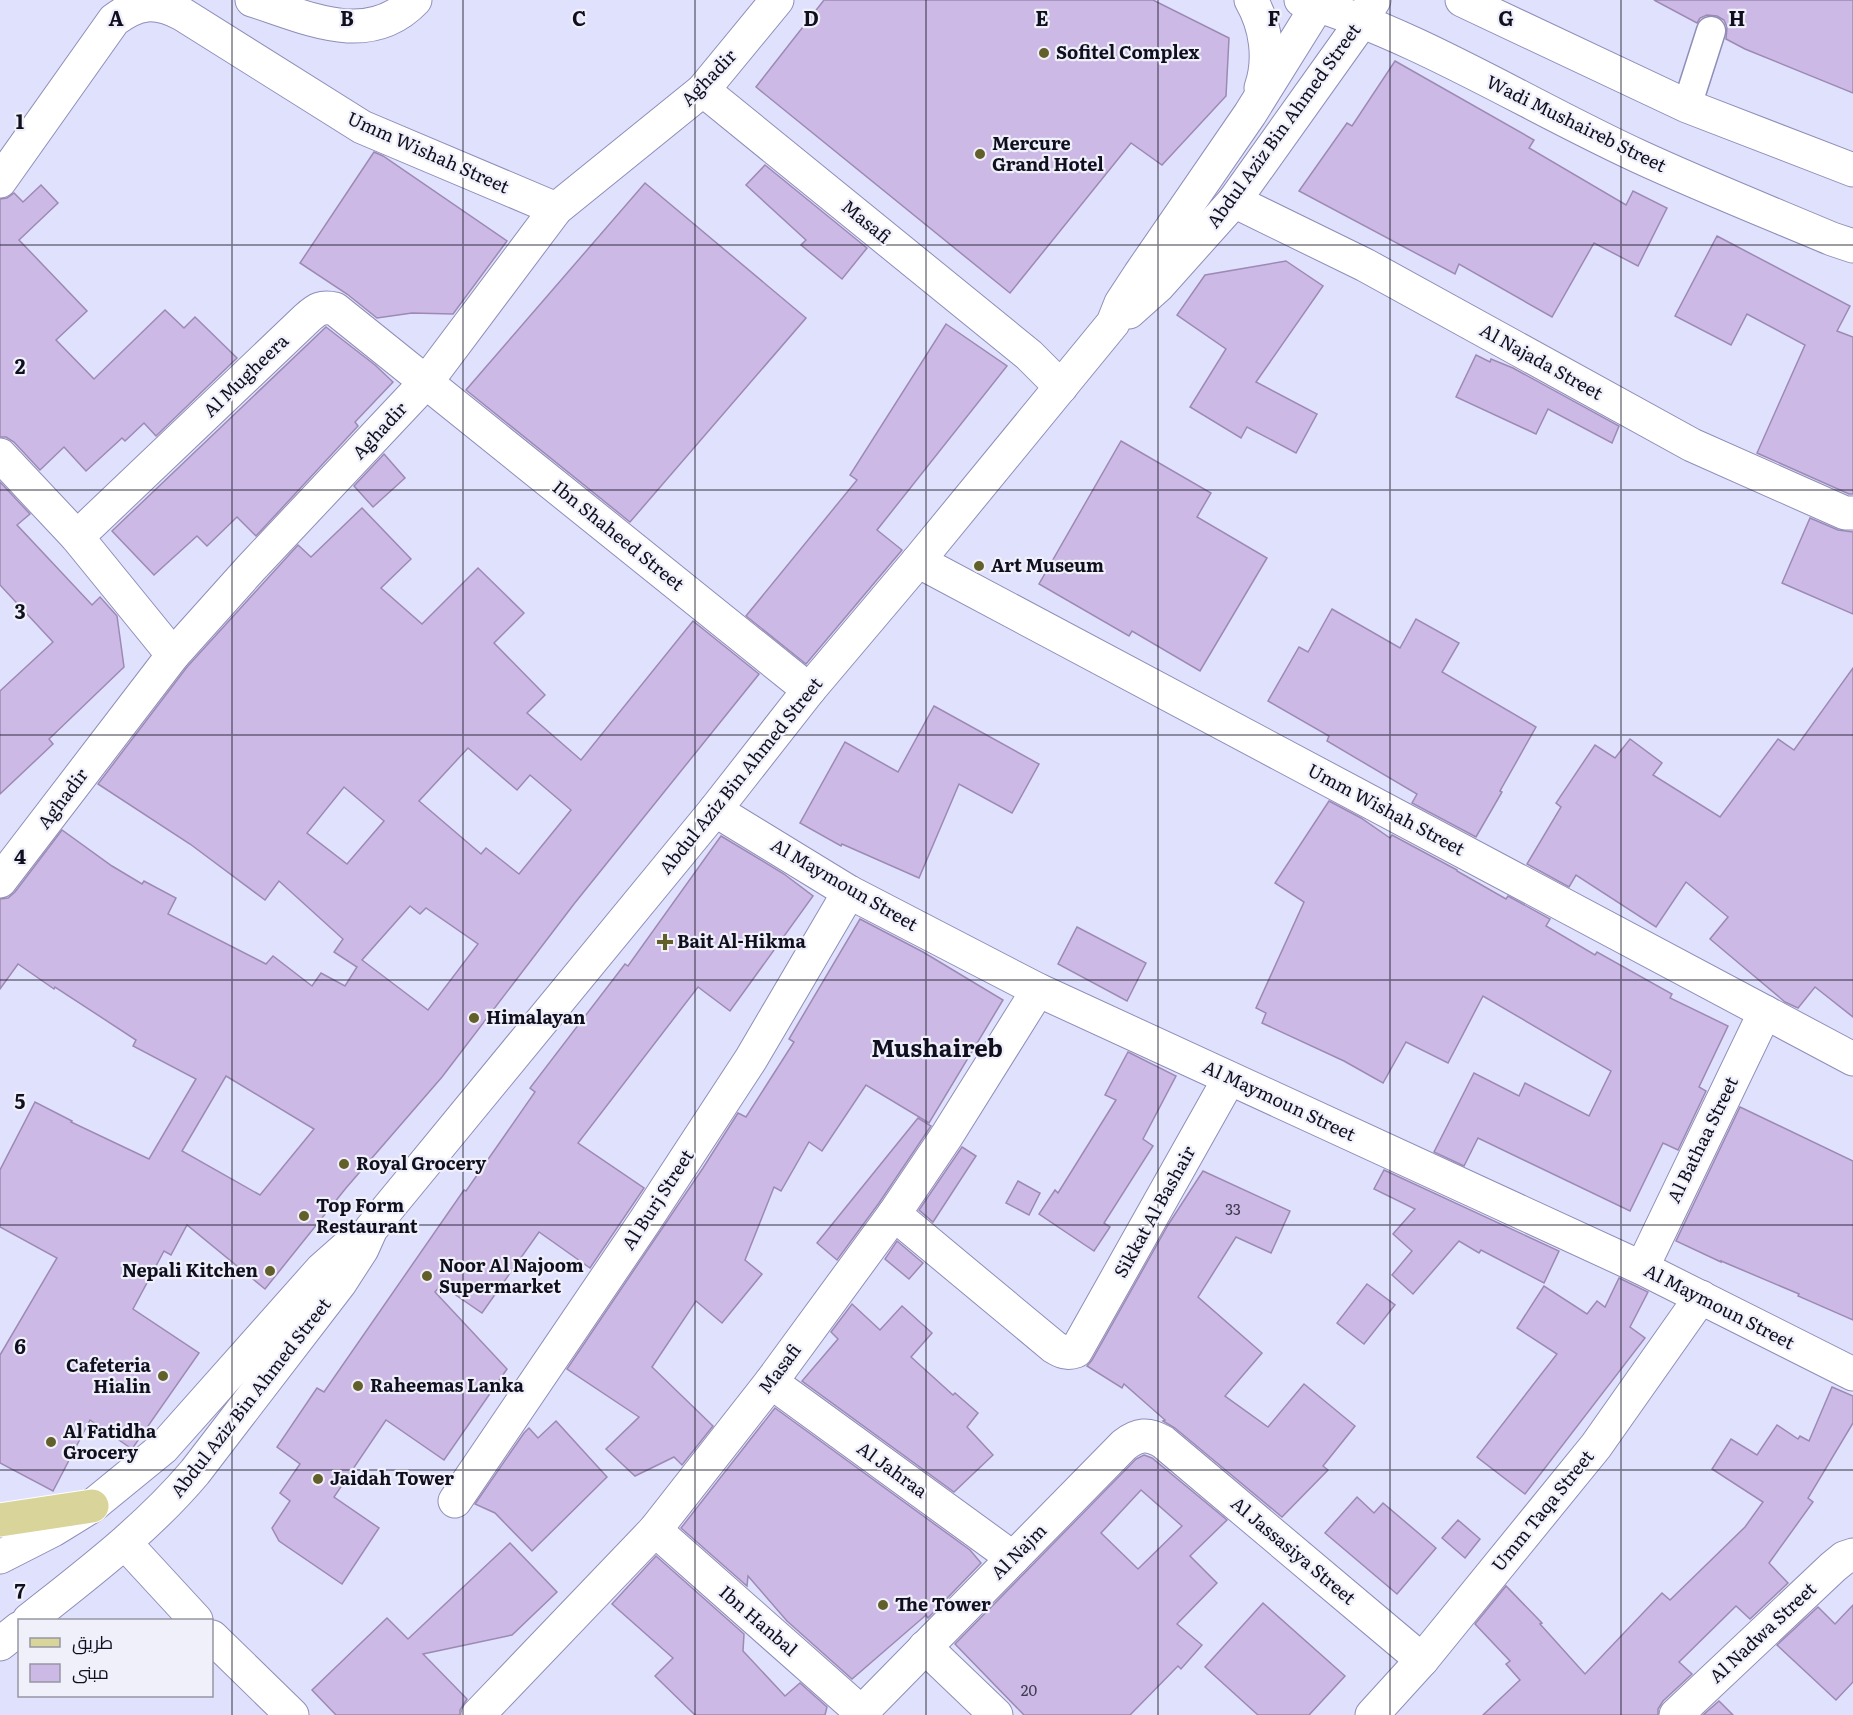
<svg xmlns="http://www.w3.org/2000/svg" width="1853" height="1715" font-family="Literata,Cairo,serif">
  <rect width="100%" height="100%" fill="#e0e1fd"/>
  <g fill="#ccb9e5" stroke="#9c8ab4" stroke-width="1.5" fill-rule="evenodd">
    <path d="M824,0h329l76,38 -3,58 -64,69 -31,-22 -121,150 -254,-206z"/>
    <path d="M1654,0h199v93l-108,-44 -19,-10 1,-12 -3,-7 -7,-4 -10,-1 -7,3 -3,5z"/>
    <path d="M1395,61l139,79 -5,8 97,57 7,-14 34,17 -29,58 -44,-23 -42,74 -93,-53 -4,10 -156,-83 48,-68 5,3z"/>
    <path d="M374,152l9,4 124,85 -54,73 -41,-1 -35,5 -30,-24 -47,-31z"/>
    <path d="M765,165l102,83 -25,31 -41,-34 5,-5 -60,-55z"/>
    <path d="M645,183l161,135 -176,204 -164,-132z"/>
    <path d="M41,185l17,18 -39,37 68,71 -31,29 38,39 71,-69 19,18 11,-11 42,41 -81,78 -12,-13 -19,18 -3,-3 -36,33 -22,-24 -24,23 -26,-28 -8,-5h-6v-238l7,-1 7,-5 9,9z"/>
    <path d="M1717,236l133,70 -13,25 16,6v157h-4l-92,-41 48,-108 -58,-31 -16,31 -56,-29z"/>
    <path d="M1286,261l37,25 -67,96 61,32 -21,39 -49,-26 -6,11 -51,-31 36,-58 -49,-34 28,-40z"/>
    <path d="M946,324l61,42 -130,164 25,20 -96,114 -60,-48 111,-136 -7,-5z"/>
    <path d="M326,327l49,38 18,17 -38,40 3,4 -102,110 -19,-19 -30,29 -10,-10 -43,39 -42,-44z"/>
    <path d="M1476,355l14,7 1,-3 22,9 106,58 -7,17 -64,-34 -12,25 -80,-37z"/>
    <path d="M1121,441l90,52 -14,24 70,41 -67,113 -68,-40 -3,5 -90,-52z"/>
    <path d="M384,454l21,24 -32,29 -19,-21z"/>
    <path d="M0,482l30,32 -13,11 75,80 8,-8 17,19 7,51 -75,72 4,5 -53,50v-103l53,-49 -53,-57z"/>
    <path d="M362,508l49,51 -30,29 41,36 56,-56 46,45 -30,30 51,52 -18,18 54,47 112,-139 66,53 -185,230 -132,173 -96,111 -81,101 -78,-64 -16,30 -7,-4 -31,58 66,44 -67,96 -42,-29 -37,71 -53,-28v-108l57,-97 -57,-31v-57l35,-68 37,19 -1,1 78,37 47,-80 -63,-33 3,-6 -81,-53 -1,2 -36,-25 -18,25v-90l8,-1 7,-6 47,-62 50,36 30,18 2,-3 32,17 -8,16 98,50 7,-8 39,30 9,-13 24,13 12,-19 -23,-15 9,-13 -64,-58 -14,19 -75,-56 -92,-60 89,-117 111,-122 13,12zM468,748l49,42 13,-15 41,35 -52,64 -33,-26 -5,6 -62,-53zM344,787l40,34 -37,43 -40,-31zM410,906l10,8 6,-6 52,36 -50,66 -66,-50zM226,1076l88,53 -54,66 -78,-44z"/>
    <path d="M1810,518l28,12 15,2v82l-71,-31z"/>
    <path d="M1332,609l68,39 16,-29 43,24 -17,29 94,55 -36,64 2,1 -26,45 -64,-34 5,-9 -90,-53 2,-5 -61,-35 31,-54 9,5z"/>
    <path d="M1853,668v349l-38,-30 -17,21 -13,-6 -75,-63 18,-22 -42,-35 -30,45 -80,-52 -7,12 -42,-23 34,-57 -5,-4 39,-58 20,13 15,-19 32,24 -9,12 67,42 58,-78 16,11z"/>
    <path d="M934,706l105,58 -27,49 -53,-29 -40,94 -77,-34 -1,2 -41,-23 45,-81 53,30z"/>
    <path d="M1329,801l32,17 29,20 2,-3 65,35v1l49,28 2,-3 42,23 -4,7 49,29 2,-3 75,42 -2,4 58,28 -29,61 7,4 -28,59 -15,-7 -33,68 -152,-73 -14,28 -30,-14 40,-79 45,23 6,-13 64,33 22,-45 -128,-75 -35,67 -42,-21 -23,41 -39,-22 -82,-38 4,-10 -10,-5 48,-106 -29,-19z"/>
    <path d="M721,836l63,38 29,22 -83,115 -32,-24 -120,156 66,45 -54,80 -51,-36 -57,81 -41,-28 -6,7 72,77 -63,91 -58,-40 -52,77 45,31 -37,56 -63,-43 -7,-13 18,-27 -10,-8 20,-29 -23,-17 40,-59 7,4 140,-202 2,1 69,-99 -5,-4 95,-124 3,2z"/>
    <path d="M860,919l63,33 80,48 -74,123 -63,-38 -44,66 -13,-9 -28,49 -7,-4 -29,73 17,14 -40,49 -26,-22 -44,66 61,59 -31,39 -8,-8 -39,19 -29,-27 33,-32 -72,-48 136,-201 35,-55 8,4 48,-75 -5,-3z"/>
    <path d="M1077,927l69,36 -19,38 -69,-37z"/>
    <path d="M1128,1052l48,24 -33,63 10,7 -49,77 6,4 -16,24 -55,-37 16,-24 3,3 58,-93 -11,-5z"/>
    <path d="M1740,1107l113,54v159l-55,-24 1,-2 -78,-33v1l-45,-21z"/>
    <path d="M918,1118l13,8 -52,77 -42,57 -20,-17z"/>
    <path d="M962,1147l14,9 -43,66 -14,-12z"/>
    <path d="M1384,1170l175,81 -15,32 -63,-33 -2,3 -20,-12 -46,53 -21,-19 20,-24 -19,-17 22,-25 -41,-20z"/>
    <path d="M1203,1171l87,40 -19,42 -35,-16 -38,60 64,56 -37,43 43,31 36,-43 51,42 -32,40 5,4 -46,47 -107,-89 -12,-7 2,-1 -41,-36 -2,4 -35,-22 5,-6 76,-135z"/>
    <path d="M1018,1181l22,12 -11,22 -23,-12z"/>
    <path d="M897,1241l26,22 -14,16 -24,-20z"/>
    <path d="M1619,1278l29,14 -18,35 15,11 -120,156 -48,-37 80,-103 -40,-26 27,-42 43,28 10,-13 8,6z"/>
    <path d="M1367,1284l28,21 -31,39 -27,-21z"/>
    <path d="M852,1304l28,26 22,-24 30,27 -21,24 42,38 2,-2 23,20 -11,14 26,28 -39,37 -152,-111 36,-42 -7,-7z"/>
    <path d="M1832,1387l21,9v27l-45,75 5,4 -44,61 19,20 -38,36 -14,-13 -57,56 13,12 -29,27 -5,8v6h-175l37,-35 -14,-16 4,-3 -35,-37 31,-38 36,37 -2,1 45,50 77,-81 8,7 75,-73 18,-25 -51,-33 19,-30 26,16 20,-30 21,14 2,-3 9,5z"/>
    <path d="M775,1408l195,142 11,13 -53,55 -2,-3 -74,64 -65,-58 -39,-45 -1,10 -66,-58z"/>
    <path d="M556,1421l51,56 -75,74 -37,-38 -20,-9 49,-71 5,-5 9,10z"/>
    <path d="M1144,1455l8,3 75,62 -37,36 27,27 -40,41 25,21 -21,24 -3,-3 -48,49h-106l-69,-71 181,-185zM1141,1490l41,36 -44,43 -37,-36z"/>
    <path d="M1357,1497l17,16 9,-10 53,45 -39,46 -72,-61z"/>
    <path d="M1458,1520l22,19 -15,19 -23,-20z"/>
    <path d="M510,1543l47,49 -45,43 -89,19 44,45 -7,11v5h-124l-24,-25 75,-72 21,21z"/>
    <path d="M656,1556l88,78 -1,17 42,45 15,-13 27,24 -2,8h-130l-40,-39 18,-18 -61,-54z"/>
    <path d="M1263,1603l82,73 -36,39h-51l-53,-48z"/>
    <path d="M1853,1605v77l-17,18 -59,-55 41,-38 17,17z"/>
    <path d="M1719,1701l14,14h-30z"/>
  </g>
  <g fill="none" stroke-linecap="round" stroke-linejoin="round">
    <g stroke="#8e8eb9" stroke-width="31">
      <path id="pedestrian" d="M1687,106l24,-75"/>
    </g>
    <g stroke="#8e8eb9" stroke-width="35">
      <g id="minor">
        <path d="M252,0c54,17 116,49 163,0"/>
        <path d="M703,90l326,265 32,32"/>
        <path d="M0,181l114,-161c24,-18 41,-20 68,-6l180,113 194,82"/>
        <path d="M1234,201l131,64 327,180 153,68h8"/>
        <path d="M0,455l77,82 96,118"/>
        <path d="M77,537l230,-219c10,-9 15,-12 28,-9l474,381"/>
        <path d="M918,561l935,498"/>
        <path d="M715,810l134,82 189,98 604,278 211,106"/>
        <path d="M0,881l173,-226 78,-87 176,-187 129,-172 147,-119 74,-90"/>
        <path d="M894,1214l160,133c8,5 13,7 22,4l153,-272"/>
        <path d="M1642,1268l123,-256"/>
        <path d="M771,1382l242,176"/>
        <path d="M455,1501l190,-280 106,-162 98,-167"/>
        <path d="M655,1530l206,182"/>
        <path d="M125,1543l71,77"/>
        <path d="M212,1637l80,78"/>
        <path d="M925,1647l71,68"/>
        <path d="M478,1715l177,-185 116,-148 123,-168 52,-77 92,-147"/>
        <path d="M859,1715l265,-270c14,-11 24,-12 39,-3l259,218"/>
        <path d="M1372,1715l50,-55 174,-214 105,-149"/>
        <path d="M1676,1715l157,-148 11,-9 9,-3"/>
      </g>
    </g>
    <g stroke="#8e8eb9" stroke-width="35">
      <g id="tertiary">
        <path d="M1251,0c15,26 20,59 10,88"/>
        <path d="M1301,0c119,36 226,105 339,157 63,29 128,55 192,82l21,7"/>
        <path d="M1462,0l225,106 166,64"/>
        <path d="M1129,312l29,-26 76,-85 119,-167 21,-34"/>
        <path d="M0,1557l53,-27 39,-24 71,-58 159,-179 26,-23"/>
        <path d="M29,1620c58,-46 118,-91 166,-148l145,-189 22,-34 9,-20 344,-419 94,-120 109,-129 195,-238 8,-20 19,-29 110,-160 71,-114"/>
        <path d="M0,1644l20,-16"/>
      </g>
    </g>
    <g stroke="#fff" stroke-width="35">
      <path id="primary" d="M0,1520l92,-14"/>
    </g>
    <use href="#pedestrian" stroke="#fff" stroke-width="28"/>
    <use href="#minor" stroke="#fff" stroke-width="33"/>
    <use href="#tertiary" stroke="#fff" stroke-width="33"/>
    <use href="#primary" stroke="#d9d49a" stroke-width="33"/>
  </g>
  <path fill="none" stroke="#100f1f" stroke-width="1.5" stroke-opacity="0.55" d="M232,0v1715M463,0v1715M695,0v1715M926,0v1715M1158,0v1715M1390,0v1715M1621,0v1715M0,245h1853M0,490h1853M0,735h1853M0,980h1853M0,1225h1853M0,1470h1853"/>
  <g fill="#635f2b" stroke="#eff0f9" stroke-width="2">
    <circle cx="1044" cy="53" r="6"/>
    <circle cx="980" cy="154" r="6"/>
    <circle cx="979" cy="566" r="6"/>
    <path d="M662 933h6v6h6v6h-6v6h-6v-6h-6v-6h6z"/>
    <circle cx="474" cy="1018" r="6"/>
    <circle cx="344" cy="1164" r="6"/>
    <circle cx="304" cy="1216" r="6"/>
    <circle cx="270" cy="1271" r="6"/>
    <circle cx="427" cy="1276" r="6"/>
    <circle cx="163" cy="1376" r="6"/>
    <circle cx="358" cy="1386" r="6"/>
    <circle cx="51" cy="1442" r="6"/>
    <circle cx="318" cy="1479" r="6"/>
    <circle cx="883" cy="1605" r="6"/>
  </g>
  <g text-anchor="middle" stroke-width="4.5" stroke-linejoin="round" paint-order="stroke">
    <g font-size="15" fill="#3f3a50">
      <text x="1233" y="1215">33</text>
      <text x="1029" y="1696">20</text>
    </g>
    <g font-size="18" font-weight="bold" fill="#100f1f" stroke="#eff0f9" text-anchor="start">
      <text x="1056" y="59">Sofitel Complex</text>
      <text x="992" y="150">Mercure<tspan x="992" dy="21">Grand Hotel</tspan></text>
      <text x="991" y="572">Art Museum</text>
      <text x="677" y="948">Bait Al-Hikma</text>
      <text x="486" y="1024">Himalayan</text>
      <text x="356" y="1170">Royal Grocery</text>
      <text x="316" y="1212">Top Form<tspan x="316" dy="21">Restaurant</tspan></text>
      <text x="439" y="1272">Noor Al Najoom<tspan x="439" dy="21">Supermarket</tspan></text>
      <text x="258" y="1277" text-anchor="end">Nepali Kitchen</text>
      <text x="151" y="1372" text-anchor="end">Cafeteria<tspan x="151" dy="21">Hialin</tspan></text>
      <text x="370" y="1392">Raheemas Lanka</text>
      <text x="63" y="1438">Al Fatidha<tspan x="63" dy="21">Grocery</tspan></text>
      <text x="330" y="1485">Jaidah Tower</text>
      <text x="895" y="1611">The Tower</text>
    </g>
    <g font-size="18" fill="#100f1f" stroke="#eff0f9">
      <text transform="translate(709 78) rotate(-46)" y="6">Aghadir</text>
      <text transform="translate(1576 124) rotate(26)" y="6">Wadi Mushaireb Street</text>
      <text transform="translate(1284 126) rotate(-54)" y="6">Abdul Aziz Bin Ahmed Street</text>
      <text transform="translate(428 153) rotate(24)" y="6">Umm Wishah Street</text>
      <text transform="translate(866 222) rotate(39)" y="6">Masafi</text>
      <text transform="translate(1541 362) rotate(29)" y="6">Al Najada Street</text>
      <text transform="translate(246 376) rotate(-44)" y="6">Al Mugheera</text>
      <text transform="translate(380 431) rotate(-47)" y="6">Aghadir</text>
      <text transform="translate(618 536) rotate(39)" y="6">Ibn Shaheed Street</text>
      <text transform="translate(741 776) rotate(-51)" y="6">Abdul Aziz Bin Ahmed Street</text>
      <text transform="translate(63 799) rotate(-53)" y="6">Aghadir</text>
      <text transform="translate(1386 810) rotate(28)" y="6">Umm Wishah Street</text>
      <text transform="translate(844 885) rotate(30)" y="6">Al Maymoun Street</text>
      <text transform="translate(1279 1101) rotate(25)" y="6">Al Maymoun Street</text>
      <text transform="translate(1703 1140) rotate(-64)" y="6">Al Bathaa Street</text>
      <text transform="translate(658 1200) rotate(-57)" y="6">Al Burj Street</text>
      <text transform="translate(1155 1212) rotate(-61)" y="6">Sikkat Al Bashair</text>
      <text transform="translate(1719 1307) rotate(27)" y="6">Al Maymoun Street</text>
      <text transform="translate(780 1369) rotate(-53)" y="6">Masafi</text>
      <text transform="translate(251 1398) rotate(-52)" y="6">Abdul Aziz Bin Ahmed Street</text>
      <text transform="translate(892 1470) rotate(36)" y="6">Al Jahraa</text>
      <text transform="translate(1543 1511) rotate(-51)" y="6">Umm Taqa Street</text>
      <text transform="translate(1293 1551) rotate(40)" y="6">Al Jassasiya Street</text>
      <text transform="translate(1019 1552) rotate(-45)" y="6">Al Najm</text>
      <text transform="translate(758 1621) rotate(41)" y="6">Ibn Hanbal</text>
      <text transform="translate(1763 1633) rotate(-43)" y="6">Al Nadwa Street</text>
    </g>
    <g font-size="24" font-weight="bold" fill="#100f1f" stroke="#eff0f9">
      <text x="937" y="1057">Mushaireb</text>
    </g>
  </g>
  <g font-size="20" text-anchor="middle" font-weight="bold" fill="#100f1f" stroke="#eff0f9" stroke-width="4.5" stroke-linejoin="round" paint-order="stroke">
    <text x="116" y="26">A</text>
    <text x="347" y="26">B</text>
    <text x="579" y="26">C</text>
    <text x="811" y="26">D</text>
    <text x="1042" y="26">E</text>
    <text x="1274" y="26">F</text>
    <text x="1506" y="26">G</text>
    <text x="1737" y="26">H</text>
    <text x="20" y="129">1</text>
    <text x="20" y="374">2</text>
    <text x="20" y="619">3</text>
    <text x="20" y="864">4</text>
    <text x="20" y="1109">5</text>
    <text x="20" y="1354">6</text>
    <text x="20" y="1599">7</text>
  </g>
  <rect x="18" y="1619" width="195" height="78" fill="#eff0f9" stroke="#9696a2" stroke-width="1.5"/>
  <rect x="30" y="1638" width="30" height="9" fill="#d9d49a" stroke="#9696a2" stroke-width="1.5"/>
  <text x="72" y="1649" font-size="18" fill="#100f1f">طريق</text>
  <rect x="30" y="1664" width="30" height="18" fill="#ccb9e5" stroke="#9696a2" stroke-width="1.5"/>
  <text x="72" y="1679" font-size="18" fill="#100f1f">مبنى</text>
</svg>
